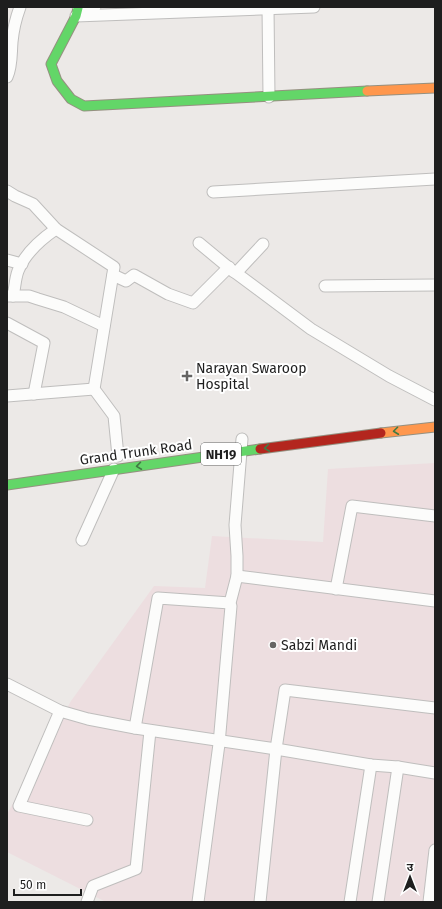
<svg xmlns="http://www.w3.org/2000/svg" width="442" height="909" font-family="'Fira Sans','Noto Sans Devanagari',sans-serif">
  <rect width="100%" height="100%" fill="#ece9e7"/>
  <path fill="#eddee0" d="M435,463v439h-329l-99,-50v-38l64,-113 83,-115 51,2 7,-52 111,6 5,-73z"/>
  <g fill="none" stroke-linecap="round" stroke-linejoin="round">
    <g stroke="#bfbebd" stroke-width="13">
      <g id="street">
        <path d="M78,7h17"/>
        <path d="M268,7l1,90"/>
        <path d="M76,16l238,-9"/>
        <path d="M7,77c5,-11 4,-23 5,-35 1,-12 4,-24 8,-35"/>
        <path d="M7,191l8,5 18,8 23,25 58,38 -20,122 20,27 4,40"/>
        <path d="M213,192l222,-13"/>
        <path d="M199,243l35,29"/>
        <path d="M263,244l-27,29 75,56 78,47 46,24"/>
        <path d="M7,260l15,4"/>
        <path d="M113,275l13,6 8,-6 34,19 25,9 36,-36"/>
        <path d="M325,286l110,-1"/>
        <path d="M7,296h22l9,3 26,8 40,19"/>
        <path d="M13,296c2,-8 2,-17 5,-25 7,-18 22,-31 38,-42"/>
        <path d="M7,323l37,20 -10,51"/>
        <path d="M7,396l87,-7"/>
        <path d="M82,540l32,-71"/>
        <path d="M237,576v-20l-2,-31 7,-86"/>
        <path d="M336,589l16,-83 83,10"/>
        <path d="M7,684l53,27 28,8 47,9 141,21 95,16 27,2 37,6"/>
        <path d="M60,711l-41,95 68,14"/>
        <path d="M135,728l23,-130 72,5 7,-27 198,25"/>
        <path d="M87,902l6,-16 43,-17 14,-138"/>
        <path d="M198,902l21,-158 12,-138"/>
        <path d="M260,902l16,-153 9,-59 150,18"/>
        <path d="M350,902l21,-137"/>
        <path d="M378,902l20,-135"/>
        <path d="M429,902l6,-52"/>
      </g>
    </g>
    <g stroke="#959080" stroke-width="11">
      <g id="fast">
        <path d="M78,8l-2,8 -25,48 6,17 14,18 13,7 283,-15"/>
        <path d="M7,485l253,-36"/>
      </g>
    </g>
    <g stroke="#959080" stroke-width="11">
      <g id="slow">
        <path d="M367,91l68,-3"/>
        <path d="M381,433l54,-6"/>
      </g>
    </g>
    <g stroke="#959080" stroke-width="11">
      <path id="jam" d="M260,449l121,-16"/>
    </g>
    <use href="#street" stroke="#fcfcfb" stroke-width="11"/>
    <use href="#fast" stroke="#63d668" stroke-width="9"/>
    <use href="#slow" stroke="#ff974d" stroke-width="9"/>
    <use href="#jam" stroke="#b3261e" stroke-width="9"/>
  </g>
  <defs><path id="oneway-chevron" d="M-2-3.5L2.5 0L-2 3.5" fill="none" stroke-width="1.6" stroke-linecap="round" stroke-linejoin="round"/></defs>
  <g stroke="#407a43">
    <use href="#oneway-chevron" transform="translate(396 431) rotate(173)"/>
    <use href="#oneway-chevron" transform="translate(267 448) rotate(172)"/>
    <use href="#oneway-chevron" transform="translate(139 466) rotate(172)"/>
  </g>
  <g fill="#666564" stroke="#fff" stroke-width="1.5">
    <path d="M185 370h4v4h4v4h-4v4h-4v-4h-4v-4h4z"/>
    <circle cx="273" cy="645" r="4"/>
  </g>
  <g text-anchor="middle" stroke-width="4" stroke-linejoin="round" paint-order="stroke">
    <rect fill="#fff" stroke="#626262" stroke-width="1" x="201" y="443" width="40" height="22" rx="3"/>
    <g font-size="13" font-weight="bold" fill="#1e1e1e">
      <text x="221" y="459">NH19</text>
    </g>
    <g font-size="14" fill="#1e1e1e" stroke="#fff" text-anchor="start">
      <text x="196" y="373">Narayan Swaroop<tspan x="196" dy="16">Hospital</tspan></text>
      <text x="281" y="650">Sabzi Mandi</text>
    </g>
    <g font-size="14" fill="#1e1e1e" stroke="#fff">
      <text transform="translate(136 452) rotate(-8)" y="5">Grand Trunk Road</text>
    </g>
  </g>
  <rect width="442" height="909" fill="none" stroke="#1e1e1e" stroke-width="16"/>
  <g transform="translate(410 877)" stroke="#ffffff" stroke-width="3" paint-order="stroke">
  <path d="M0-3L7 15L0 10L-7 15Z" fill="#1e1e1e"/>
  <text y="-6" font-size="11" font-weight="bold" text-anchor="middle" fill="#1e1e1e">उ</text>
  </g>
  <path d="M14 889v6h67v-6" fill="none" stroke="#1e1e1e" stroke-width="2"/>
  <text x="20" y="889" font-size="12" fill="#1e1e1e" stroke="#ffffff" stroke-width="3" paint-order="stroke">50 m</text>
</svg>
